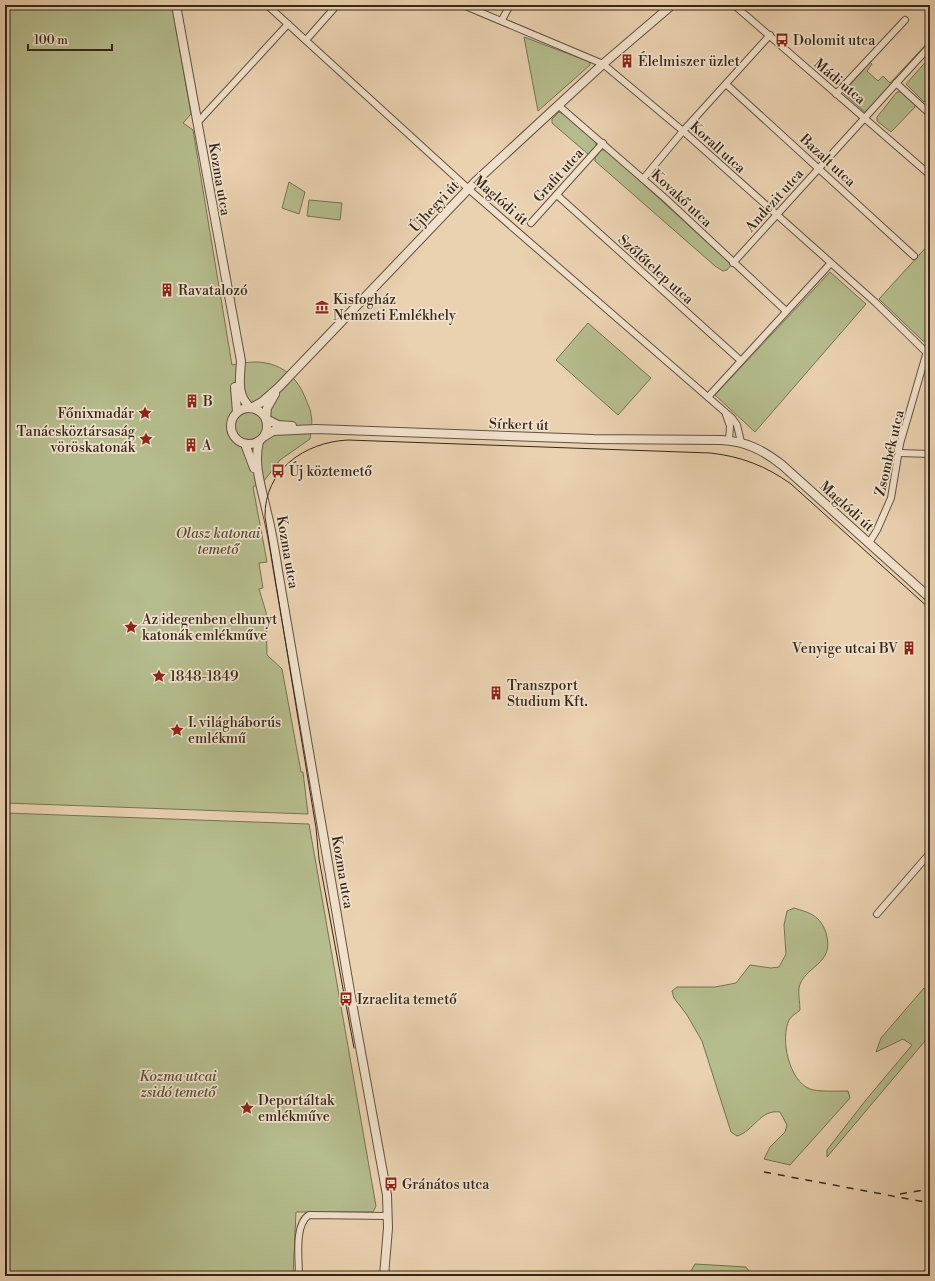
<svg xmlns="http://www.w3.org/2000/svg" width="935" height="1281" font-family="'Libre Bodoni',serif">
  <rect width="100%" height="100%" fill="#ead1b0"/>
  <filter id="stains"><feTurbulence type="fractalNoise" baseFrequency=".005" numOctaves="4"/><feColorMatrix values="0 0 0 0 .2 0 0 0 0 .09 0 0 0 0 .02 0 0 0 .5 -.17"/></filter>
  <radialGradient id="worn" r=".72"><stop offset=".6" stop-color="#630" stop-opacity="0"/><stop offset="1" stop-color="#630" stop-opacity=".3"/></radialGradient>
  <g fill="#b5bc8d" stroke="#757253">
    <path d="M5,5h167l19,109 -8,9 10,7 39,235c32,-8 59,-1 73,32 2,6 6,12 6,18 2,8 0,16 -1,24l-30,21 -16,21 -11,6 14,75 -8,1 4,25 -4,1 7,23 1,43 15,14 19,103h2l5,42 -303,-11z"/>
    <path d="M524,37l66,25v3l-52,46z"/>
    <path d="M930,40v4l-63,70 -24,-21 27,-31 2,2 -5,7 11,10 5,-5 7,7z"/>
    <path d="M930,57v39l-6,6 -18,-18z"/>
    <path d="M897,92h5l13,11v4l-24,25 -14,-11v-4z"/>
    <path d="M559,112l6,3 31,26v6l-7,8 -37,-32v-4z"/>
    <path d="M601,150h5l116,106 9,9 -4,5 -4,1 -8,-5 -120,-105v-3z"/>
    <path d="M289,182l16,10 -6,22 -17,-6z"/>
    <path d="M309,200l33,3 -2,17 -33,-4z"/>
    <path d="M930,243v92l-3,6h-4l-44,-42z"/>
    <path d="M830,272l36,32 -111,128 -40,-37z"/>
    <path d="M588,323l63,55 -33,37 -62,-55z"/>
    <path d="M5,813l304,11 67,382 -3,6h-77l-3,64h-288z"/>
    <path d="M794,908c16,5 26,7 32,25 10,32 -23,33 -27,55 -1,6 1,15 1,22 -3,3 -9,6 -11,10 -9,19 0,61 21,69 8,3 28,2 38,2l2,7 -60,67 -26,-6 6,-12 15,-15 2,-7 -7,-13c-20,-3 -26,19 -43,24l-6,-4 -29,-91 -15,-26 -13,-17 -2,-7 5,-4h38l21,-4 14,-18 21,3 8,-1 7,-13 -2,-29 3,-14z"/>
    <path d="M924,988l6,5v42l-103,122v-7l38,-49 47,-56 -9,-6 -27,13 5,-14z"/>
    <path d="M695,1264l51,3 7,9h-65z"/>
  </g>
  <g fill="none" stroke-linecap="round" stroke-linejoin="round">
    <g stroke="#62523f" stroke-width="8">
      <g id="minor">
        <path d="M267,5l206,188 259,225 5,7 4,17"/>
        <path d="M463,5l140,59 80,67 193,172 54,53"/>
        <path d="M734,5l196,170"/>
        <path d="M502,20l8,-15"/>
        <path d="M306,40l31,-35"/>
        <path d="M896,83l34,31"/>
        <path d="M726,84l188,172"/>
        <path d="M836,94l69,-74"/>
        <path d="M559,106l107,93 120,112"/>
        <path d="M197,123l91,-99"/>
        <path d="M643,179l40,-48 87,-96"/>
        <path d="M557,195l183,165"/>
        <path d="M531,223l72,-80"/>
        <path d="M733,263l197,-217"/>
        <path d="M708,397l122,-133"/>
        <path d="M726,415l4,11 -1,14"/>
        <path d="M899,453l31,1"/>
        <path d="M869,543l8,-13 14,-32 9,-54 30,-103"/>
        <path d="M877,914l53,-61"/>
        <path d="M299,1276c0,-17 -5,-52 10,-61l79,1"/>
      </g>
    </g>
    <g stroke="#62523f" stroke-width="10">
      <g id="tertiary">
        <path d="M176,5l65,356c-1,18 -5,35 10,47"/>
        <path d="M235,387l2,25"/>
        <circle cx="249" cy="426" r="18"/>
        <path d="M251,408l11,-6 17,-15 196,-205 128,-118 69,-59"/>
        <path d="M266,419l12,6 14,1"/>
        <path d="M266,419l1,-11 8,-14"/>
        <path d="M265,436l8,-5 43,-2 277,10 128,1c24,1 42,10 61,25l148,133"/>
        <path d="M259,441c-6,25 3,48 8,72 5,19 8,39 11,58l74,432 35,192 1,33 -4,48"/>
        <path d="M245,444l9,24"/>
      </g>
    </g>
    <use href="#minor" stroke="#f1e1cc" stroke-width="6"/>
    <use href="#tertiary" stroke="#f1e1cc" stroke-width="8"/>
    <path stroke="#352719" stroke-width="1" d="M354,1048l-35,-189 -3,-31 -51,-311c-1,-47 40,-75 83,-77l362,13c30,3 56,13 81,31l139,125"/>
    <g stroke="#352719" stroke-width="1.5" stroke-dasharray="7 7" stroke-linecap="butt">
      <path d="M764,1172l166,31"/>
      <path d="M900,1194l30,-5"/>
    </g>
  </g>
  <defs>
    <g id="bus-bare" transform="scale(1.08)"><path d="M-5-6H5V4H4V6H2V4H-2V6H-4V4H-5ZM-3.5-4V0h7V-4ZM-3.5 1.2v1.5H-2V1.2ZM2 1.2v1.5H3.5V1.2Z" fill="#8f2418" stroke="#f1e1cc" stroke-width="2.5" paint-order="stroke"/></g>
    <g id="building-bare" transform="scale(1.08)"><path d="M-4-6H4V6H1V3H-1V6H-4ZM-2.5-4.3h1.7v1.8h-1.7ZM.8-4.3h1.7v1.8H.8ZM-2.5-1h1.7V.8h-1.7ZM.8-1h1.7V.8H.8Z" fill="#8f2418" stroke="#f1e1cc" stroke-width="2.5" paint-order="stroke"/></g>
    <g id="museum-bare" transform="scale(1.08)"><path d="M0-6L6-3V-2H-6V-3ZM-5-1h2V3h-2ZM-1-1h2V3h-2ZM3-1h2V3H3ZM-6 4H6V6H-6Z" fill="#8f2418" stroke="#f1e1cc" stroke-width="2.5" paint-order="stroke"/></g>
    <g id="sight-bare" transform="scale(1.08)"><path d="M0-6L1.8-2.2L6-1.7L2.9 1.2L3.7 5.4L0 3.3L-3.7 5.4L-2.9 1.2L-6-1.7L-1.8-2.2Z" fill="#8f2418" stroke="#f1e1cc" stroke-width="2.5" paint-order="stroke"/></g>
  </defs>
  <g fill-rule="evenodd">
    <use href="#bus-bare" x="782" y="40"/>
    <use href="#building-bare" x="627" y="61"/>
    <use href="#building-bare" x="167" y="290"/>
    <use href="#museum-bare" x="322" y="307"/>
    <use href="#building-bare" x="192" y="401"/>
    <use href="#sight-bare" x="145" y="413"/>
    <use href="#sight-bare" x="146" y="439"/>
    <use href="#building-bare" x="191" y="445"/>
    <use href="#bus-bare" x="278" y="471"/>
    <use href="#sight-bare" x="131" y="627"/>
    <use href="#building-bare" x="909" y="648"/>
    <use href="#sight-bare" x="159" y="676"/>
    <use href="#building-bare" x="496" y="693"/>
    <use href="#sight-bare" x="177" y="730"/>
    <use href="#bus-bare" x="346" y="999"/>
    <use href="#sight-bare" x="247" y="1108"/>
    <use href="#bus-bare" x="391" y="1184"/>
  </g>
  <g text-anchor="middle" stroke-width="3.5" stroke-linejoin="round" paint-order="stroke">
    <g font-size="14" fill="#352719" stroke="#f1e1cc" text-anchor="start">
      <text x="793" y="45">Dolomit utca</text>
      <text x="638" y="66">Élelmiszer üzlet</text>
      <text x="178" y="295">Ravatalozó</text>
      <text x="333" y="304">Kisfogház<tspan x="333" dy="16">Nemzeti Emlékhely</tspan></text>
      <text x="203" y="406">B</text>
      <text x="134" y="418" text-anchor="end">Főnixmadár</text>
      <text x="135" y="436" text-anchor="end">Tanácsköztársaság<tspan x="135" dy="16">vöröskatonák</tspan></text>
      <text x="202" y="450">A</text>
      <text x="289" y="476">Új köztemető</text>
      <text x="142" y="624">Az idegenben elhunyt<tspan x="142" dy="16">katonák emlékműve</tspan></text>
      <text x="898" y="653" text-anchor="end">Venyige utcai BV</text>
      <text x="170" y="681">1848-1849</text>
      <text x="507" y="690">Transzport<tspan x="507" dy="16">Studium Kft.</tspan></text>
      <text x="188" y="727">I. világháborús<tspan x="188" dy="16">emlékmű</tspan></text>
      <text x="357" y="1004">Izraelita temető</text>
      <text x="258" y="1105">Deportáltak<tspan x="258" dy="16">emlékműve</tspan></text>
      <text x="402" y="1189">Gránátos utca</text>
    </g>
    <g font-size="14" fill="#352719" stroke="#f1e1cc">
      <text transform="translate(840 81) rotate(40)" y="5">Mádi utca</text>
      <text transform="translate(718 147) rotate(42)" y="5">Korall utca</text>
      <text transform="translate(828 160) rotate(43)" y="5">Bazalt utca</text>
      <text transform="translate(558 175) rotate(-48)" y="5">Grafit utca</text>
      <text transform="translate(220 179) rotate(80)" y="5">Kozma utca</text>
      <text transform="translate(682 198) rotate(43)" y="5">Kovakő utca</text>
      <text transform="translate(501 200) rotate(41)" y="5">Maglódi út</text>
      <text transform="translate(774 200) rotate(-48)" y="5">Andezit utca</text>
      <text transform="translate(434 206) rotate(-47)" y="5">Újhegyi út</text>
      <text transform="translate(656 269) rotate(42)" y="5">Szőlőtelep utca</text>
      <text transform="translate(519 424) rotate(2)" y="5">Sírkert út</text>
      <text transform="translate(889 453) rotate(-77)" y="5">Zsombék utca</text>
      <text transform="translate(847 506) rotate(42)" y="5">Maglódi út</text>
      <text transform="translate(288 552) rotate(80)" y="5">Kozma utca</text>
      <text transform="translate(343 872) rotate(80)" y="5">Kozma utca</text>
    </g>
    <g font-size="14" font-style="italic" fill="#554c36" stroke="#f1e1cc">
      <text x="218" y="538">Olasz katonai<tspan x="218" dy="16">temető</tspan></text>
      <text x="178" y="1081">Kozma utcai<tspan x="178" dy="16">zsidó temető</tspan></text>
    </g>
  </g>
  <rect width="935" height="1281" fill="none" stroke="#ead1b0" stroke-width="20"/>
  <rect x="6" y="6" width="923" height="1269" fill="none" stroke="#352719" stroke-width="2"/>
  <rect x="10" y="10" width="915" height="1261" fill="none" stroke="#352719"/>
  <path d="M28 44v6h84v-6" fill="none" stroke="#352719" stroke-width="2"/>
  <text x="34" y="44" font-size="12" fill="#352719" stroke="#f1e1cc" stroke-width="3" paint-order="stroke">100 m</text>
  <rect width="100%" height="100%" filter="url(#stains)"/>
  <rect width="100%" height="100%" fill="url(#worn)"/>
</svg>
